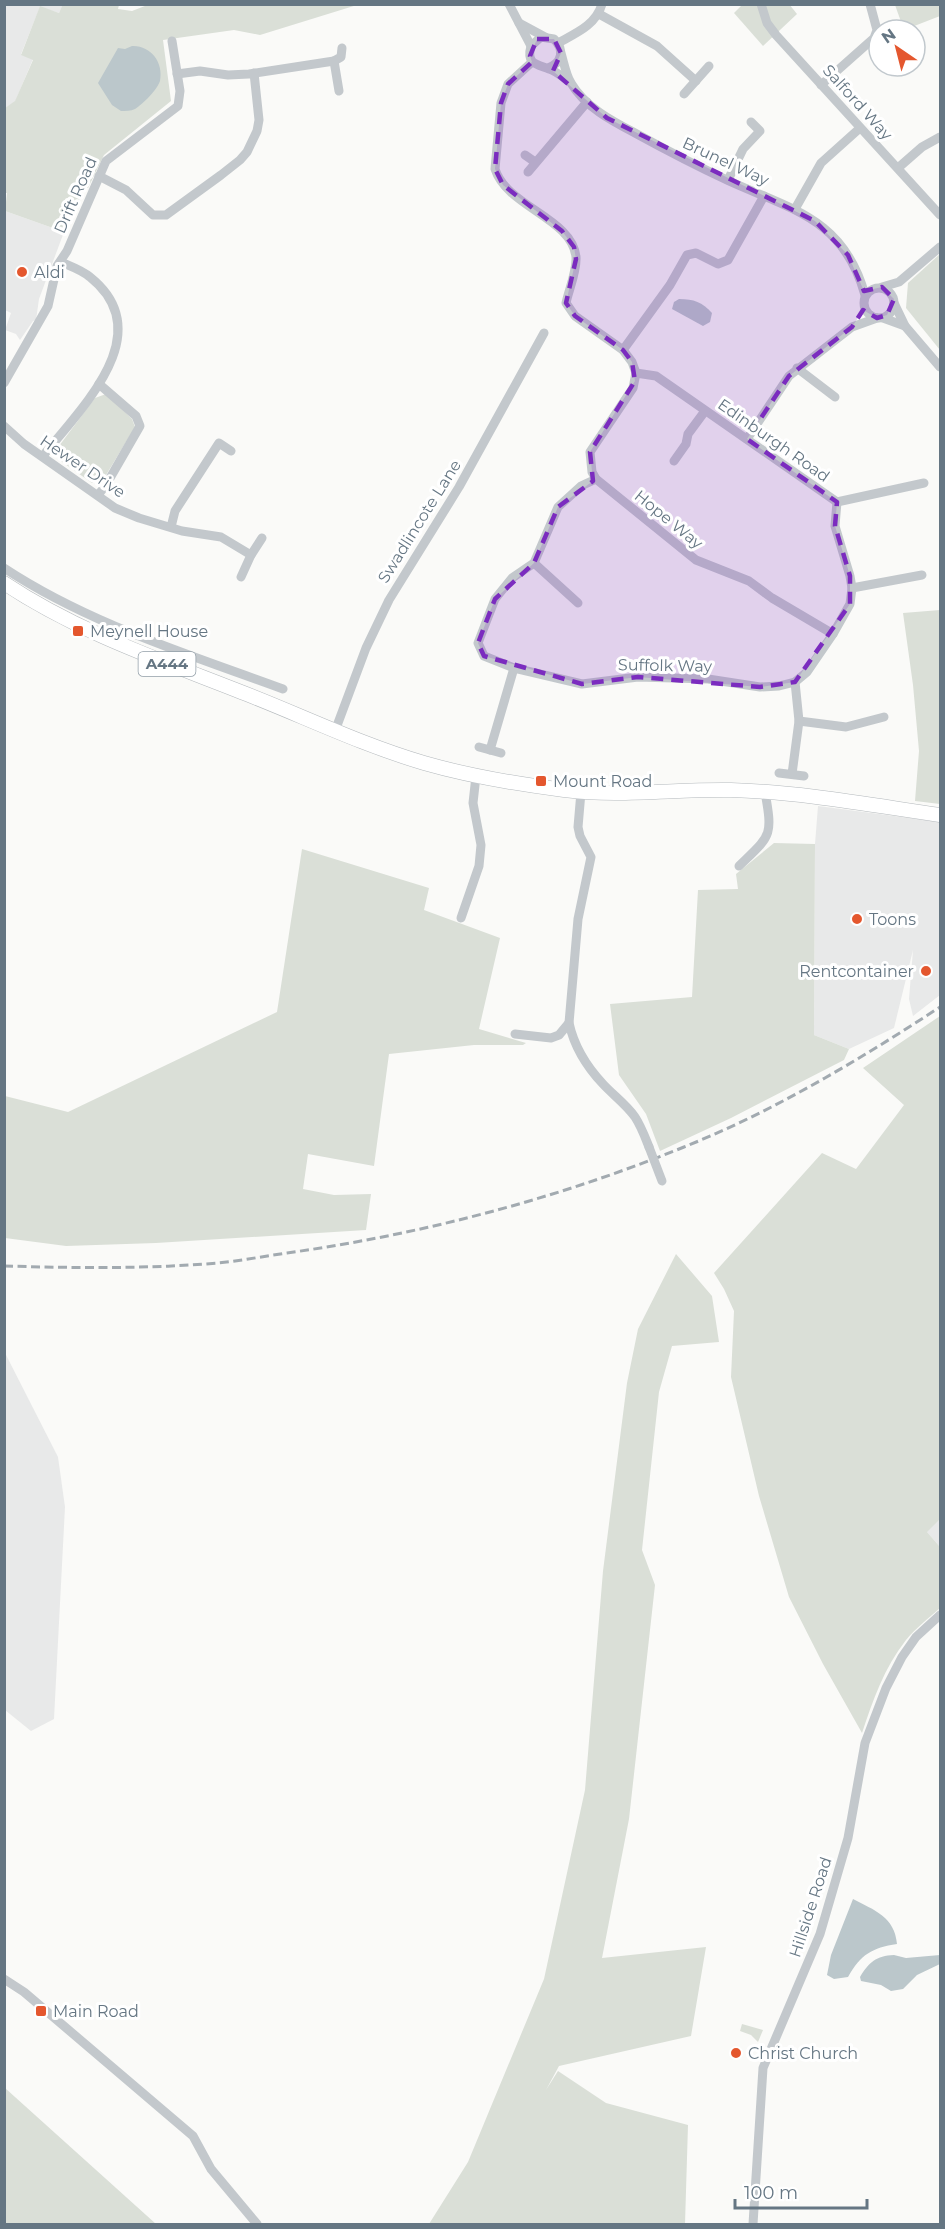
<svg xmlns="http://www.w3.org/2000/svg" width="945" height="2229" font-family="Montserrat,sans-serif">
  <rect width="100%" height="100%" fill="#fafaf8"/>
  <g fill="#e8e9e9">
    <path d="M5,5h58l-4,8 -19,-6 -19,47 12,5 -18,43 -10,6z"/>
    <path d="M5,211l59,21 -25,67 -3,21 -3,1 -13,19 -4,-6 -11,-4 6,-17 -6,-3z"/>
    <path d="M818,806l122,16v173l-27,21 -4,-17 4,-49 -19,78 -45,21 -35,-14 1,-191z"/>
    <path d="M4,1351l54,106 7,50 -11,212 -23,12 -26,-21z"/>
    <path d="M940,1519v28l-14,-16z"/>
  </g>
  <g fill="#dadfd7">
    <path d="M63,4l56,1 -1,4 14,2 18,-7 207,1 -97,30 -26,-5 -71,10 8,61 -67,54 -16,33h-3l-21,44 -59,-21 2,-18h-3l1,-85 10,-7 18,-41 -12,-5 19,-49 19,7z"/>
    <path d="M789,4l8,10 -34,32 -29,-33 8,-8z"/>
    <path d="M895,5h45v11l-36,14z"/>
    <path d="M940,254v96l-34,-42 2,-25z"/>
    <path d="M106,394l26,25 3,8 -29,48 -14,8 -34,-24 -2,-9 39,-52z"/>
    <path d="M940,610v194l-25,-3 4,-50 -6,-66 -10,-72z"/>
    <path d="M774,843l41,1 -1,191 35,14 -5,11 -113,58 -71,33 -14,-37 -27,-39 -9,-71 82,-7 6,-107 40,-1 -2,-15z"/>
    <path d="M302,849l127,39 -5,22 76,28 -21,91 47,14 -3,2h-49l-85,9 -15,112 -66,-12 -5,35 31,6 37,-1 -5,36 -210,13 -90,3 -61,-8v-142l63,16 209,-100z"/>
    <path d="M940,1016v503l-13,13 13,15v61c-11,10 -24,20 -34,32 -22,28 -33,60 -44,93l-39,-69 -34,-67 -30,-101 -28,-119 3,-66 -10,-22 -10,-16 108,-120 34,16 48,-64 -41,-37z"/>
    <path d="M676,1254l36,42 7,46 -47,4 -13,46 -17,158 13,35 -26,234 -27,139 104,-11 -15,89 -132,30 -13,24 12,-19 48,32 82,22 -3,99h-256l39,-62 76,-183 41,-189 18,-219 24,-188 11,-54z"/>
    <path d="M742,2024l21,6 -5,12 -7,-7 -11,-4z"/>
    <path d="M5,2088l151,136h-151z"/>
  </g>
  <g fill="#bbc7cb">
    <path d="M132,46c18,-1 32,16 28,35 -3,9 -17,23 -25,28 -4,2 -10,2 -14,2l-9,-6 -14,-22 20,-35 7,1z"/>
    <path d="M679,299c15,0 23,3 33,14l-2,9 -7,4 -31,-17 2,-7z"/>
    <path d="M853,1899c21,11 42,18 44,45 -25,4 -36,10 -49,33l-14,2 -7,-4 4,-20z"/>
    <path d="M894,1955l12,3 34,-3v9l-23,11 -14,14 -12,2 -10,-6 -20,-4 -1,-4c9,-15 16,-21 34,-22z"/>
  </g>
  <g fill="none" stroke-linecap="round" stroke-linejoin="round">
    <g stroke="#b4b9bd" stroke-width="15">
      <path id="highway" d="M4,583c72,48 153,76 232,107 63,24 123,54 188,73 45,13 93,21 140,27 55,7 111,-1 167,0 70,2 140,15 209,25"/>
    </g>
    <g stroke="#c3c8cc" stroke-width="9">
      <path d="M509,4l22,42"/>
      <path d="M761,4l6,19 9,12 164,180"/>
      <path d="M599,14l58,32 39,35"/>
      <path d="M519,23l26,14"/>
      <path d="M558,43c18,-10 38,-18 44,-39"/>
      <path d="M561,53c3,10 5,22 10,30 14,24 41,38 64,50 31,17 62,33 94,48 64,29 115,38 136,114"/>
      <path d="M334,61l7,-4 1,-9"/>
      <path d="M532,62l-24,22 -7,19 -6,66c12,38 77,49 81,88 1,14 -7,32 -10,46l9,13 48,34 9,12 4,11 -3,15 -43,64 2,20 4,7 100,81 53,21 23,17 61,36"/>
      <path d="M548,68c14,-5 17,-18 6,-29l-13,-2 -10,9c-5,18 5,18 18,23 7,2 15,9 21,13"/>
      <path d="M177,74l23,-3 28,4 21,-1 85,-13 5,30"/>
      <path d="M821,85l53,-47 3,-8 -7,-26"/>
      <path d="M684,94l25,-28"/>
      <path d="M525,155l10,7"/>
      <path d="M898,168l24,-21 18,-10"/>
      <path d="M528,172l59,-70"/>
      <path d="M99,176l27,14 27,25h13l55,-40 19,-15 7,-8 10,-21 2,-11 -5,-47"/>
      <path d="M728,180l15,-31 17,-18 -9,-9"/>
      <path d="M795,209l26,-46 39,-35"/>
      <path d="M882,287l17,-5 41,-35"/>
      <circle cx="879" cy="303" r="15"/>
      <path d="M894,303l11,23 35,41"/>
      <path d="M883,318l22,8"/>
      <path d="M623,350l47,-65 17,-30 9,-2 22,11 10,-4 36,-64"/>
      <path d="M797,368l38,29"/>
      <path d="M636,373l20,3 181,126"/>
      <path d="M4,383l44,-77 9,-40 10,-15 39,-90 72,-55 2,-15 -8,-50"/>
      <path d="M4,426l20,18 91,64 24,10 43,13 39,6 30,18"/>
      <path d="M747,439l42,-63 63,-49 25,-9"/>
      <path d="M43,456c39,-49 117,-123 47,-179 -8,-7 -20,-11 -29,-15"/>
      <path d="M674,461l12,-17 2,-10 17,-23"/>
      <path d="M596,479l-15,7 -23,21 -24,56 -22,15 -17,21 -17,44 6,13 30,12 68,16 56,-7 70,2 52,8 19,-1 16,-4 12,-10 26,-38 17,-30 2,-16 -2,-12 -15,-50 2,-24"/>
      <path d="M98,495l8,-10 34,-59 -4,-10 -37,-32"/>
      <path d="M837,502l87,-19"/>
      <path d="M171,527l4,-16 44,-68 12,8"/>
      <path d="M534,563l44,40"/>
      <path d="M4,568c85,56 184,86 279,121"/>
      <path d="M241,577l10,-22 11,-17"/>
      <path d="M852,588l70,-13"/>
      <path d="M799,721l47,6 38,-10"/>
      <path d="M335,731l31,-83 23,-48 70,-113 85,-154"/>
      <path d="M479,747l22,6"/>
      <path d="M490,750l24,-82"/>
      <path d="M779,773l25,3"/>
      <path d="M792,774l7,-53 -4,-39"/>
      <path d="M581,792l-3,35 2,9 11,21 -13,62 -9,104c5,23 18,44 34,61 10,11 23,20 32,33 6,9 10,20 14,30"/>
      <path d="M739,866c32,-31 34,-29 26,-74"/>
      <path d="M461,918l18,-52 2,-21 -8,-42 3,-27"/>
      <path d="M515,1034l36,4 8,-3 10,-12"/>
      <path d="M4,1979l20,13 169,144 18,33 46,55"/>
      <path d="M753,2224l10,-156 57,-134 28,-96 17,-95 21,-55 16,-31 14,-20 24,-22"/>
    </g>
    <use href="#highway" stroke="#fff" stroke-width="14"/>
    <path stroke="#a2aab0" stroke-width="3" stroke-dasharray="9 4.5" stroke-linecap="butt" d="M4,1266c72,2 143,3 214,-3 23,-2 46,-7 69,-10 136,-19 269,-54 397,-106 90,-36 175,-87 256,-140"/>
    <path stroke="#c3c8cc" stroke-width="9" d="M649,1147l13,34"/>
  </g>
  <path fill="#7b2cbf" fill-opacity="0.2" stroke="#7b2cbf" stroke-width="4.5" stroke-dasharray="12 8" stroke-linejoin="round" d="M537,39h17l7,14 -8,18 54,47 208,103 33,34 16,36 18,-4 12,12 -7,16 -10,3 -14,-8 -11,17 -63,49 -42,63 90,63 -2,24 15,50v28l-55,78 -35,5 -122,-10 -56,7 -98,-28 -6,-13 17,-44 39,-36 24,-56 35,-26 -3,-29 45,-71 -3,-19 -9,-12 -48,-34 -9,-13 10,-44 -2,-12 -12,-16 -59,-46 -8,-16 6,-66 7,-19 24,-22 -2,-6z"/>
  <g fill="#e4572e" stroke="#fff" stroke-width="2">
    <circle cx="22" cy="272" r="6"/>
    <rect x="72" y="625" width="12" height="12" rx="3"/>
    <rect x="535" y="775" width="12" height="12" rx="3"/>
    <circle cx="857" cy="919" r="6"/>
    <circle cx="926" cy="971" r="6"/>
    <rect x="35" y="2005" width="12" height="12" rx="3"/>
    <circle cx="736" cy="2053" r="6"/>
  </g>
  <g text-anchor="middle" stroke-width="6" stroke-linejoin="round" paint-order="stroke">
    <rect fill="#fff" stroke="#939fa8" stroke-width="1.5" x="138.5" y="652" width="57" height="24" rx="4.5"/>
    <g font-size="15" font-weight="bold" fill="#657683">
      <text x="167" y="669">A444</text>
    </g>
    <g font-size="16" fill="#657683" stroke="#fff">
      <text transform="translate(858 102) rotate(48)" y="6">Salford Way</text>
      <text transform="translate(726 161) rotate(25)" y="6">Brunel Way</text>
      <text transform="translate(75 195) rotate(-66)" y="6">Drift Road</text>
      <text transform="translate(774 440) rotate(35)" y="6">Edinburgh Road</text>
      <text transform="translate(83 466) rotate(34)" y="6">Hewer Drive</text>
      <text transform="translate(669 519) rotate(39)" y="6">Hope Way</text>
      <text transform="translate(419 521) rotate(-58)" y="6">Swadlincote Lane</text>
      <text transform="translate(665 665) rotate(1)" y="6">Suffolk Way</text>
      <text transform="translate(810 1907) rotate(-72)" y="6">Hillside Road</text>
    </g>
    <g font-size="16" fill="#657683" stroke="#fff" text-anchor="start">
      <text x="34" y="278">Aldi</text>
      <text x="90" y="637">Meynell House</text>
      <text x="553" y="787">Mount Road</text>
      <text x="869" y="925">Toons</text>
      <text x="914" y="977" text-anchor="end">Rentcontainer</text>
      <text x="53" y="2017">Main Road</text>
      <text x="748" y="2059">Christ Church</text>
    </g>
  </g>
  <rect width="945" height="2229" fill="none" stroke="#657683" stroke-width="12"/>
  <g transform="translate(897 48) rotate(325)"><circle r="28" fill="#ffffff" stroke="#c1c8cd" stroke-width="1.5"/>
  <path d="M0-4.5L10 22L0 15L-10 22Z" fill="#e4572e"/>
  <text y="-9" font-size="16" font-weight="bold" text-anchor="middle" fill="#657683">N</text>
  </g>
  <path d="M735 2199v9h132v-9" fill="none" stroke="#657683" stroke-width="3"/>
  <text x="744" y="2199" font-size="18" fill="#657683" stroke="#ffffff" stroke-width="4.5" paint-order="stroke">100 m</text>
</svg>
